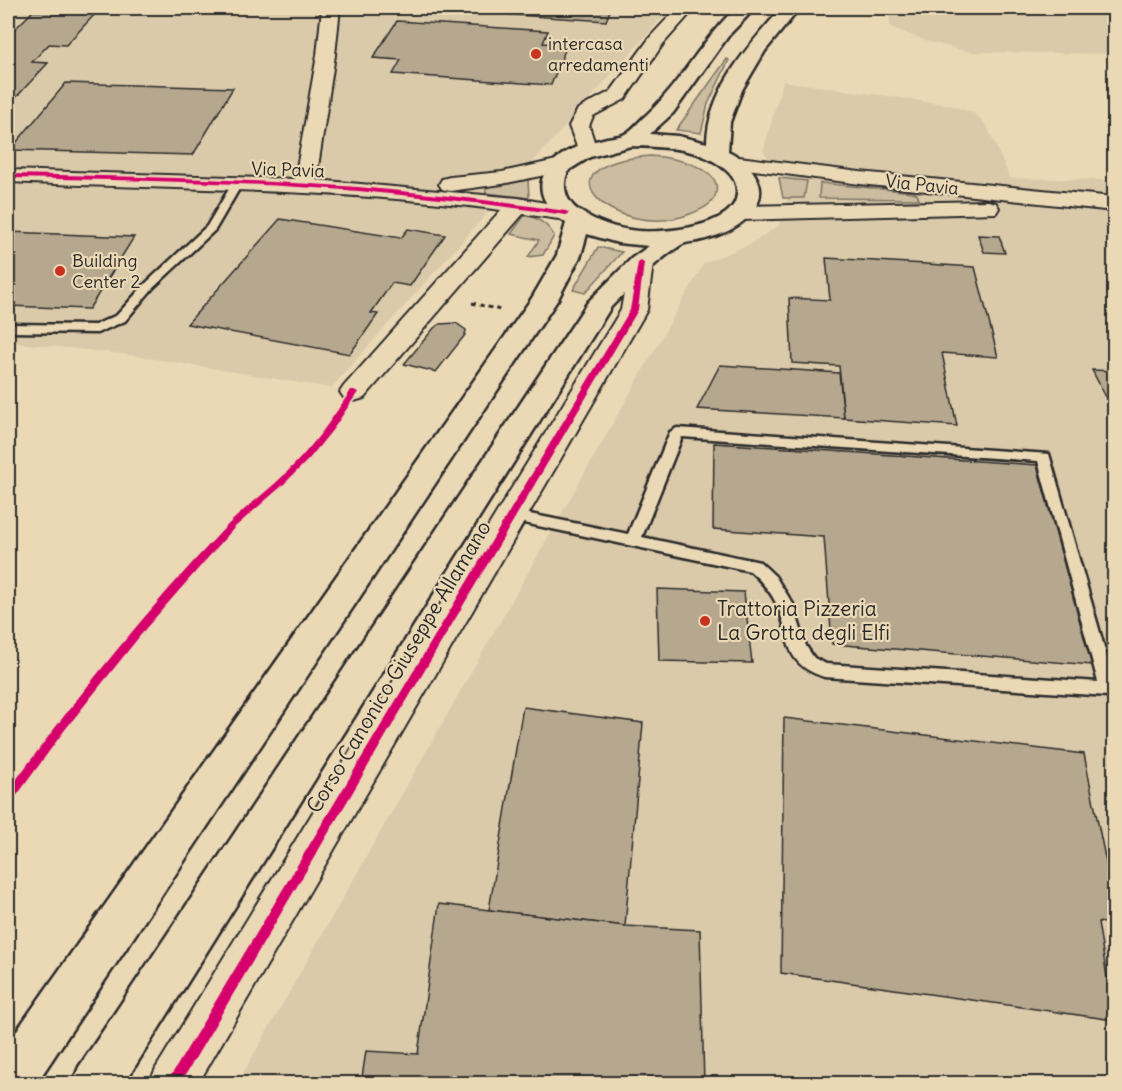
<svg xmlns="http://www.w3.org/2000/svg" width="1122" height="1091" font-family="Delius,sans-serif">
  <rect width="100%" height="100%" fill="#ebd9b6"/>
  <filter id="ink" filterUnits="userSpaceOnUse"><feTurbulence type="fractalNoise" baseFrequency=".0167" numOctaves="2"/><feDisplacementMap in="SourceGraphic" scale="12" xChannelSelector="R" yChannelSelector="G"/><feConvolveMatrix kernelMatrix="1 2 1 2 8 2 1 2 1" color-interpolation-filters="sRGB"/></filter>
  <g filter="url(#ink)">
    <g fill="#dbcaaa">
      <path d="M8,8h663l-340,380 -207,-34 -116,-12z"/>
      <path d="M889,8h225v46l-144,-2 -41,-10 -39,-15z"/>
      <path d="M783,81l167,24 24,8 13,13 23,52 104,2v903l-877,1 467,-821 46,-19 28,-18 8,-21 3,-17 -9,-16 -17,-21z"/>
    </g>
    <g fill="#ccbda0" stroke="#7c7466" stroke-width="1.5">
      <path d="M727,59l2,1 -21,44 -7,29 -25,-3z"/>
      <path d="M650,156c19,1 77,10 65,40 -4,10 -15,14 -25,18 -72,28 -161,-49 -40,-58z"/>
      <path d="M779,178l28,3 -3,17h-21z"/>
      <path d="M528,179l1,19 -43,-5v-6z"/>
      <path d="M820,183l93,9 4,2 2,5 -100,-1z"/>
      <path d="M525,215c12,3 24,10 29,21l-11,19 -15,2 11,-17 -28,-6z"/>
      <path d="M598,247l24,5 -37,41 -12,-3z"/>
    </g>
    <g fill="#b6a88f" stroke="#2b2b2b" stroke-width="1.5">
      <path d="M414,8h197l-5,13z"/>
      <path d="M1013,8h101v6l-82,-1z"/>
      <path d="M33,11l63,2 -30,32 -17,-1 -17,18 16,1 -40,43v-70z"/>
      <path d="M397,21l151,10 -5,12 24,2 -16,40 -158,-11 8,-14 -28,-2z"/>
      <path d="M66,83l167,5 -40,67 -183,-5z"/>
      <path d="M280,219l121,19 7,-9 37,6 -35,51 -18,-3 -21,30 7,1 -28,40 -163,-30z"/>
      <path d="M8,232l126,5 -45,72 -81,-3z"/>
      <path d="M978,235l21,1 6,17 -21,-1z"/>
      <path d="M826,258l149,9 23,90 -56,-4 15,73 -113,-8 -5,-52 -47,-3 -3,-65 41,2z"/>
      <path d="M456,323l10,7 -1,5 -29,37 -32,-8 30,-36 6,-4z"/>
      <path d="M720,365l119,8 5,45 -147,-9z"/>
      <path d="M1092,370l22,1v38h-2z"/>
      <path d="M714,443l323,22 55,200 -260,-21 -8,-107 -111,-8z"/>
      <path d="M657,589l87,3 8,71 -93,-2z"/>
      <path d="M523,707l120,16 -18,203 -136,-16z"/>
      <path d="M784,718l300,36 30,148v22l-16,-2 16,98 -333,-47z"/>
      <path d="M439,904l186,22 75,4 4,154h-343l5,-33 52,3z"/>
    </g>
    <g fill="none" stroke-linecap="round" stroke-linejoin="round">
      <g stroke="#2b2b2b" stroke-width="5">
        <g id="service">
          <path d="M237,181l5,3 -27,46 -62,58 -28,33 -28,12 -89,-1v-8l87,1 22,-10 28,-31 62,-58 25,-42z"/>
          <path d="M677,428l372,26 65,228v12l-6,2 -284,-19c-45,-15 -31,-41 -48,-74 -6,-13 -15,-22 -26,-32l-240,-51 -7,-5 7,-5 118,24 42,-102zM682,437l356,24 60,221 -272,-18 -12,-6 -8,-12 -13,-42 -18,-28 -15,-14 -118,-25z"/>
        </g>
      </g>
      <g stroke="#2b2b2b" stroke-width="4">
        <g id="minor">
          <path d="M322,8h18l-5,47 -19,125 202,18 56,10 3,5 -3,5 -8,2 -43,-6 -159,184 -10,3 -10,-3 -4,-6 4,-6 157,-176c-164,-22 -328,-20 -493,-28v-12l287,9 22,-124z"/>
          <path d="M677,8h18l-32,36 -38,55 -32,17 -4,10 8,24 -3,4 -7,2 -7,-2 -11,-28 9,-17 33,-18 40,-55z"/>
          <path d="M731,156l129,16 254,25v14l-254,-27 -136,-18 -4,-4 4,-4z"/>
          <path d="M561,159l8,1 3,5 -3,5 -67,14 -52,7 -8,-2 -3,-5 3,-5 8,-2 52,-5z"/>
          <path d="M988,201l8,2 3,5 -3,5 -256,7 -8,-2 -3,-5 3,-5 8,-2z"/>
          <path d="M641,256l8,2 4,5 -6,47 -449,774h-49l7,-16 465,-758 8,-47 4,-5z"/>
        </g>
      </g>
      <g stroke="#2b2b2b" stroke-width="5">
        <path id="secondary" d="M736,8h19l-26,27 -56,78 -23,21 28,2 29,7c1,-53 42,-98 75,-135h18l-35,43 -23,39 -12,32 -2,29c13,6 27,19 31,33 3,10 0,18 -5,26 -13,18 -35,26 -56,31 -6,1 -12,1 -17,4 -27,17 -48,40 -70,62l-487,777h-52l7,-17 509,-765 44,-44 17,-12 -31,-3 -31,-9 -6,21 -23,44 -522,785h-28v-41l524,-745 25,-43 9,-32c-16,-10 -32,-31 -21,-50 13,-23 38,-29 62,-35 5,-1 13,-1 18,-4 6,-3 12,-10 17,-15 37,-32 58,-78 94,-111zM631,146c33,1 69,1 95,24 7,6 12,15 11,24 -2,34 -75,39 -99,37 -22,-2 -42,-9 -60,-21 -13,-9 -17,-26 -9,-40l21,-13z"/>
      </g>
      <path stroke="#2b2b2b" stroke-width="3" stroke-dasharray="4 4" stroke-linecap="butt" d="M472,303l28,7"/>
      <use href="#service" fill="#ebd9b6" fill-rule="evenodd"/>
      <use href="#minor" fill="#ebd9b6" fill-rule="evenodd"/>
      <use href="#secondary" fill="#ebd9b6" fill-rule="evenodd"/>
      <g stroke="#ebd9b6" stroke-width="4">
        <g id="cycleway">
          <path d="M8,174c117,2 234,5 350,13 70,6 139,14 208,24l3,2 -3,2c-69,-10 -138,-18 -208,-24 -116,-9 -233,-11 -350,-13z"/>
          <path d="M641,261l3,2 -6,47 -458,774h-14l464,-774 8,-47z"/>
          <path d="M351,390h3l4,2 -24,36 -25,31 -26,26 -48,42 -88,100 -83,104 -52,71 -4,2v-13c65,-90 135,-176 211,-257 20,-22 43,-38 64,-58 27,-26 48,-55 68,-86z"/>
        </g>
      </g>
      <use href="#cycleway" fill="#d6006c" fill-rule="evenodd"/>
    </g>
  </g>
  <g fill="#c8321e" stroke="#ebd9b6" stroke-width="2">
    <circle cx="536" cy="54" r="6"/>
    <circle cx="60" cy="271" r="6"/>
    <circle cx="705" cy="621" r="6"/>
  </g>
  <g text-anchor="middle" stroke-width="4.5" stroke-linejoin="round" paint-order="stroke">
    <g font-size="18" fill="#2b2b2b" stroke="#ebd9b6" text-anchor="start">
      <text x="548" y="50">intercasa<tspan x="548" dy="21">arredamenti</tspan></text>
      <text x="72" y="267">Building<tspan x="72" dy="21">Center 2</tspan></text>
    </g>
    <g font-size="18" fill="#2b2b2b" stroke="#ebd9b6">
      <text transform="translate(288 170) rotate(2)" y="6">Via Pavia</text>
      <text transform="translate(922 185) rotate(6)" y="6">Via Pavia</text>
    </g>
    <g font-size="21" fill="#2b2b2b" stroke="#ebd9b6" text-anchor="start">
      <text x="717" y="616">Trattoria Pizzeria<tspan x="717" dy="24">La Grotta degli Elfi</tspan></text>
    </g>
    <g font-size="21" fill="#2b2b2b" stroke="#ebd9b6">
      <text transform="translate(399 667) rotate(-59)" y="7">Corso Canonico Giuseppe Allamano</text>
    </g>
  </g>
  <rect width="1122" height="1091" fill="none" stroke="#ebd9b6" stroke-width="30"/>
  <rect x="15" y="15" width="1092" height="1061" fill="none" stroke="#2b2b2b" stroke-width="2" filter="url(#ink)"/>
</svg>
